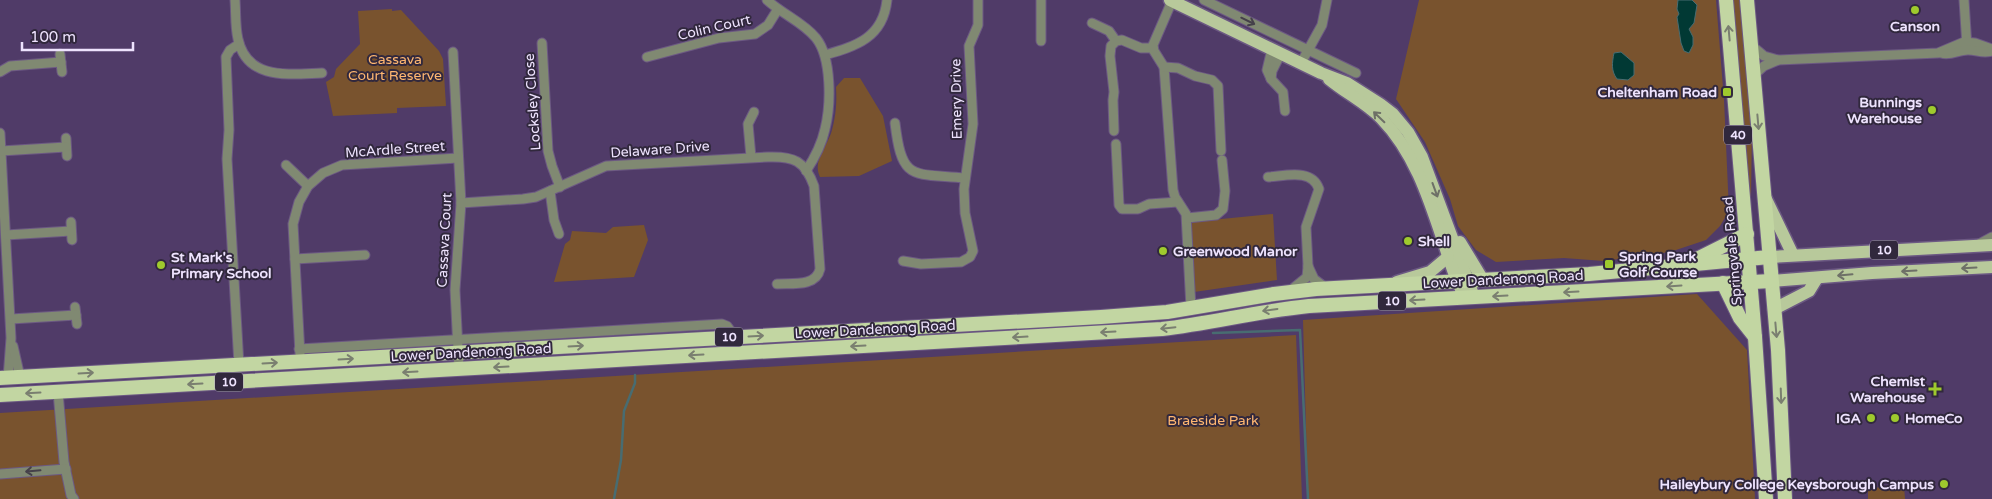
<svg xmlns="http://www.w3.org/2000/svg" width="1992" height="499" font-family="'Varela Round',sans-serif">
  <rect width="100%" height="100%" fill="#503b68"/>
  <g fill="#79532e">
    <path d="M1419,0h297l8,100 5,111 -9,15 -14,14 -36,12 -66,9 -40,-3 -68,4 -20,-12 -18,-24 -8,-27 -25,-57 -29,-43z"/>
    <path d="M1732,0h10l10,124 -1,75 -2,1z"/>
    <path d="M392,9v2l9,-1 38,41 4,8 3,47 -49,2v5l-64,3 -7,-34 8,-5 2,-8 24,-25 -2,-33z"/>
    <path d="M844,78h16l23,38 9,45 -33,15 -39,1c-8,-17 8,-31 12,-47 4,-15 5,-28 4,-43z"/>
    <path d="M1273,214l4,66 -83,12 -3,-70z"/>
    <path d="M644,225l4,15 -14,37 -80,5 11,-38 5,-4 2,-9 34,2 7,-6z"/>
    <path d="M1697,294l50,56 8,149h-447l-5,-179z"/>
    <path d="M1296,335l6,164h-1302v-86z"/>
    <path d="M1904,486l1,13h-37v-11z"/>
  </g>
  <g fill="#013934" stroke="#486c71">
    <path d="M1678,0h14l5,5 -3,18 -5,6 4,8v8l-4,8 -5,-2 -3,-8 -4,-26 2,-3 -2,-5z"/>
    <path d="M1621,52l13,11v12l-6,5 -11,-1c-6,-8 -5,-16 -3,-26z"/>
  </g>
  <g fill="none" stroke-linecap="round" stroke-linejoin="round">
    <g stroke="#486c71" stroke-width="2.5">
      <path d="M1213,333l87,-3 8,169"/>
      <path d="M614,499l7,-39 3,-49 11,-28v-8"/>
    </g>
    <g stroke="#6c5983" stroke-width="11">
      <g id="minor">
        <path d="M235,0c1,13 0,27 3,39 9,42 52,35 84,34"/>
        <path d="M767,0c15,14 36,22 49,38 16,20 15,67 9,91 -3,14 -11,30 -19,42"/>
        <path d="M1041,0v41"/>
        <path d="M1204,0l152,73"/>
        <path d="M1964,0l3,47"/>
        <path d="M1172,1l-19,44 1,6 10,16 9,123 2,7 11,17 5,94"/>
        <path d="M1092,23l17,8 7,10"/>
        <path d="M542,43l6,108 4,15 8,21"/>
        <path d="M239,44l-9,6 -4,7 3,73 -2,29 12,206"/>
        <path d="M1751,45l13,11 14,4 160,-7 26,-11 11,1 17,6"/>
        <path d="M1272,49l-5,21 4,9 12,13 2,19"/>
        <path d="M453,52l8,151 -6,87 4,79"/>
        <path d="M1941,53c10,3 17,-3 27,-3 9,0 15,4 24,1"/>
        <path d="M60,54l2,18"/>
        <path d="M825,55c31,-9 58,-17 62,-55"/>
        <path d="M647,57l72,-19 36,-4 13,-9 10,-16"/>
        <path d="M1301,63l21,-38 5,-25"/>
        <path d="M1164,67l14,1 17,8 17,4 6,6 3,65"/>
        <path d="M0,72l10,-6 51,-4"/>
        <path d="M1754,75l10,-9 14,-6"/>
        <path d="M1271,79l1,-8 9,-18"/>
        <path d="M895,123c7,59 17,50 70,55"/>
        <path d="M1114,131l-1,-31 1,-8 -4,-36 1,-10 5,-5 6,-1 19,8h12"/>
        <path d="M0,133l11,205 -3,40"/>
        <path d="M66,138l1,18"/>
        <path d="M1116,144l3,61 3,4h16l11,-5 29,-2"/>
        <path d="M1,151l65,-4"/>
        <path d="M751,157l-3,-33 6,-12"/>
        <path d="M286,165l22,21"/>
        <path d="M1268,177c17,-1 44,-9 51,12l-13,38 2,39 -1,11 -16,13"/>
        <path d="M550,191l4,29 5,14"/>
        <path d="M461,203l62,-4 13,-2 70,-31 162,-9c26,-1 37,4 46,29l6,83c-4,18 -28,14 -43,15"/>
        <path d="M1187,218l29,-3 7,-6 2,-18 -3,-31"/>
        <path d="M71,222l1,18"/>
        <path d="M6,235l65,-4"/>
        <path d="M1979,244l13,-7"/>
        <path d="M295,259l70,-4"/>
        <path d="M903,261l18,3 40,-2 9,-5 3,-6 -8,-38 -1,-24 9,-65 -4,-78 9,-21v-25"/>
        <path d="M1308,266l6,13 12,9"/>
        <path d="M75,307l2,17"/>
        <path d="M11,319l65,-4"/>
        <path d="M13,346l7,31"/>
        <path d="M299,349l423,-25 5,2 8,11"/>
        <path d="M300,354l-7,-130 6,-22 9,-16 15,-13 19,-8 116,-7"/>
        <path d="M58,392l6,70 7,33 3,4"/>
        <path d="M0,474l66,-5"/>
      </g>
    </g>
    <g stroke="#6c5983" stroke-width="15">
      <g id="primary">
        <path d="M1170,0l151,73 26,10 33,21 13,10 15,18 14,25 52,140"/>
        <path d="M1329,79c17,14 37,24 52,39 43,44 55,108 76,163l8,16"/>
        <path d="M1766,199l27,56"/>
        <path d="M1460,242l23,38"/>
        <path d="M1769,257l223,-12"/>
        <path d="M1771,281l101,-8 120,-6"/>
        <path d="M1397,282l33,-10 18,-15"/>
        <path d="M1774,309l35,-18 8,-13"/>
      </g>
    </g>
    <g stroke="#6c5983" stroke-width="16">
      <g id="trunk">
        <path d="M1726,0l29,337 11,162"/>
        <path d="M1747,0l31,350 7,149"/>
        <path d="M1695,260l52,-26"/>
        <path d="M1723,283l17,35 15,19"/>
        <path d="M0,378l1101,-61 66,-5 107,-18 42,-5 273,-15 180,-17"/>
        <path d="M0,395l1162,-66c50,-6 97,-18 147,-23l462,-25"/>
      </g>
    </g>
    <use href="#minor" stroke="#808972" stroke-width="9"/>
    <use href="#primary" stroke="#b8c99b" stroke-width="12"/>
    <use href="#trunk" stroke="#c2d6a2" stroke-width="14"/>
  </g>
  <defs><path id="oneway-shaft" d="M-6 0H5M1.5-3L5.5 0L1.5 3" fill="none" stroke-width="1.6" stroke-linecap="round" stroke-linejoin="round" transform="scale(1.25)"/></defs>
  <g stroke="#45404a">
    <use href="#oneway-shaft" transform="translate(1248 21) rotate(26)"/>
    <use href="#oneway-shaft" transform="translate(33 471) rotate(175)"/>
  </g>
  <g stroke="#7a7f70">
    <use href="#oneway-shaft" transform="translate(1729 33) rotate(-95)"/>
    <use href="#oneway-shaft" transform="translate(1758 122) rotate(85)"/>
    <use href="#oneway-shaft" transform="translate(1674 286) rotate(176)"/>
    <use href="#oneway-shaft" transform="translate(1571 292) rotate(177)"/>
    <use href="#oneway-shaft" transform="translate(1500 296) rotate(177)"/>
    <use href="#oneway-shaft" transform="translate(1417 300) rotate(177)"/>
    <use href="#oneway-shaft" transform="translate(1270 310) rotate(172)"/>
    <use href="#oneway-shaft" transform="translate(1168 328) rotate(174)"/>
    <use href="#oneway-shaft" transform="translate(1776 330) rotate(85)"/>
    <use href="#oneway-shaft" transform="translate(1108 332) rotate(177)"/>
    <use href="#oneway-shaft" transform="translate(756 336) rotate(-3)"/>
    <use href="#oneway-shaft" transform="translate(1020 337) rotate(177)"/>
    <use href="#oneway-shaft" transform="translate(576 346) rotate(-3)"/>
    <use href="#oneway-shaft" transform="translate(858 346) rotate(177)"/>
    <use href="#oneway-shaft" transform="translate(696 355) rotate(177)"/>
    <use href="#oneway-shaft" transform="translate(346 359) rotate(-3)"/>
    <use href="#oneway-shaft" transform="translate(270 363) rotate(-3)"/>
    <use href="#oneway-shaft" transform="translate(501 367) rotate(177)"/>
    <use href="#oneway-shaft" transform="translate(410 372) rotate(177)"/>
    <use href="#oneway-shaft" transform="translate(86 373) rotate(-3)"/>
    <use href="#oneway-shaft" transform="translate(195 384) rotate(177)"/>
    <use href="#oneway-shaft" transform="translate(33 393) rotate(177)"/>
    <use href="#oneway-shaft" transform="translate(1781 396) rotate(88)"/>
  </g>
  <g stroke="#6e7067">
    <use href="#oneway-shaft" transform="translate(1379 117) rotate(-136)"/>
    <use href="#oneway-shaft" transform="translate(1435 190) rotate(70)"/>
    <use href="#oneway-shaft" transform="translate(1969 268) rotate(177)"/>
    <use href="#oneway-shaft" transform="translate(1909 271) rotate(177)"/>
    <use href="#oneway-shaft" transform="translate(1845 275) rotate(175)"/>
  </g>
  <g fill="#9fca2d" stroke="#31283d" stroke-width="2">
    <circle cx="1915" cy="10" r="5"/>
    <rect x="1722" y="87" width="10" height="10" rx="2.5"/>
    <circle cx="1932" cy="110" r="5"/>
    <circle cx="1408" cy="241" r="5"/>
    <circle cx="1163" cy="251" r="5"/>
    <rect x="1604" y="259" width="10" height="10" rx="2.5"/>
    <circle cx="161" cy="265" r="5"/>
    <path d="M1932.5 381.5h5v5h5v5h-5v5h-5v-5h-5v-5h5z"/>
    <circle cx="1871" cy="418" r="5"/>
    <circle cx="1895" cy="418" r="5"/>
    <circle cx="1944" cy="484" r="5"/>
  </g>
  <g text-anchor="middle" stroke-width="4" stroke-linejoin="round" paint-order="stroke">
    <g fill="#31283d" stroke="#b5abc4" stroke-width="1">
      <rect x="1724" y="125.5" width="28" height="19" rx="4"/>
      <rect x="1870" y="240.5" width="28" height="19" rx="4"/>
      <rect x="1378" y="291.5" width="28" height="19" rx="4"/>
      <rect x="715" y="327.5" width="28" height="19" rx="4"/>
      <rect x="215" y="372.5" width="28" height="19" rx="4"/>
    </g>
    <g font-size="12" font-weight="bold" fill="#eee3fe">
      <text x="1738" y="139">40</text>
      <text x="1884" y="254">10</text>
      <text x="1392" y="305">10</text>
      <text x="729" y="341">10</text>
      <text x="229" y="386">10</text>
    </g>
    <g font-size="14" font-weight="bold" fill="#eee3fe" stroke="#31283d" text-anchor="end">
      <text x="1915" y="31" text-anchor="middle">Canson</text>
      <text x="1717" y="97">Cheltenham Road</text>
      <text x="1922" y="107">Bunnings<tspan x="1922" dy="16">Warehouse</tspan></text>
      <text x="1418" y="246" text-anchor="start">Shell</text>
      <text x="1173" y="256" text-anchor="start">Greenwood Manor</text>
      <text x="1619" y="261" text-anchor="start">Spring Park<tspan x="1619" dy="16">Golf Course</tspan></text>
      <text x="171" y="262" text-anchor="start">St Mark's<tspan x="171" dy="16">Primary School</tspan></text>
      <text x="1925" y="386">Chemist<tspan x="1925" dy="16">Warehouse</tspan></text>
      <text x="1861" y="423">IGA</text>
      <text x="1905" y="423" text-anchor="start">HomeCo</text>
      <text x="1934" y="489">Haileybury College Keysborough Campus</text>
    </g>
    <g font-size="14" fill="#eee3fe" stroke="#31283d">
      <text transform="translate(714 27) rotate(-13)" y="5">Colin Court</text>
      <text transform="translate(956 99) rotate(-91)" y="5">Emery Drive</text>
      <text transform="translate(532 102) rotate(-94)" y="5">Locksley Close</text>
      <text transform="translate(395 149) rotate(-4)" y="5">McArdle Street</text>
      <text transform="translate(660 149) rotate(-4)" y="5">Delaware Drive</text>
      <text transform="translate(444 240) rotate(-87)" y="5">Cassava Court</text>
      <text transform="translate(1732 251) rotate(-95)" y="5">Springvale Road</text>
      <text transform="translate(1503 279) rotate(-3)" y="5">Lower Dandenong Road</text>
      <text transform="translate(875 329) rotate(-3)" y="5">Lower Dandenong Road</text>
      <text transform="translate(471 352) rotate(-3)" y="5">Lower Dandenong Road</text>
    </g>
    <g font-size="14" fill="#ffb771" stroke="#31283d">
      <text x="395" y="64">Cassava<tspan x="395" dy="16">Court Reserve</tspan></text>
      <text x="1213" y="425">Braeside Park</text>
    </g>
  </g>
  <path d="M22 42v8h111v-8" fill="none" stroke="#eee3fe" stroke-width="2.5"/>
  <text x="30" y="42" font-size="15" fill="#eee3fe" stroke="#31283d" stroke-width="4" paint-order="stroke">100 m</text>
</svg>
